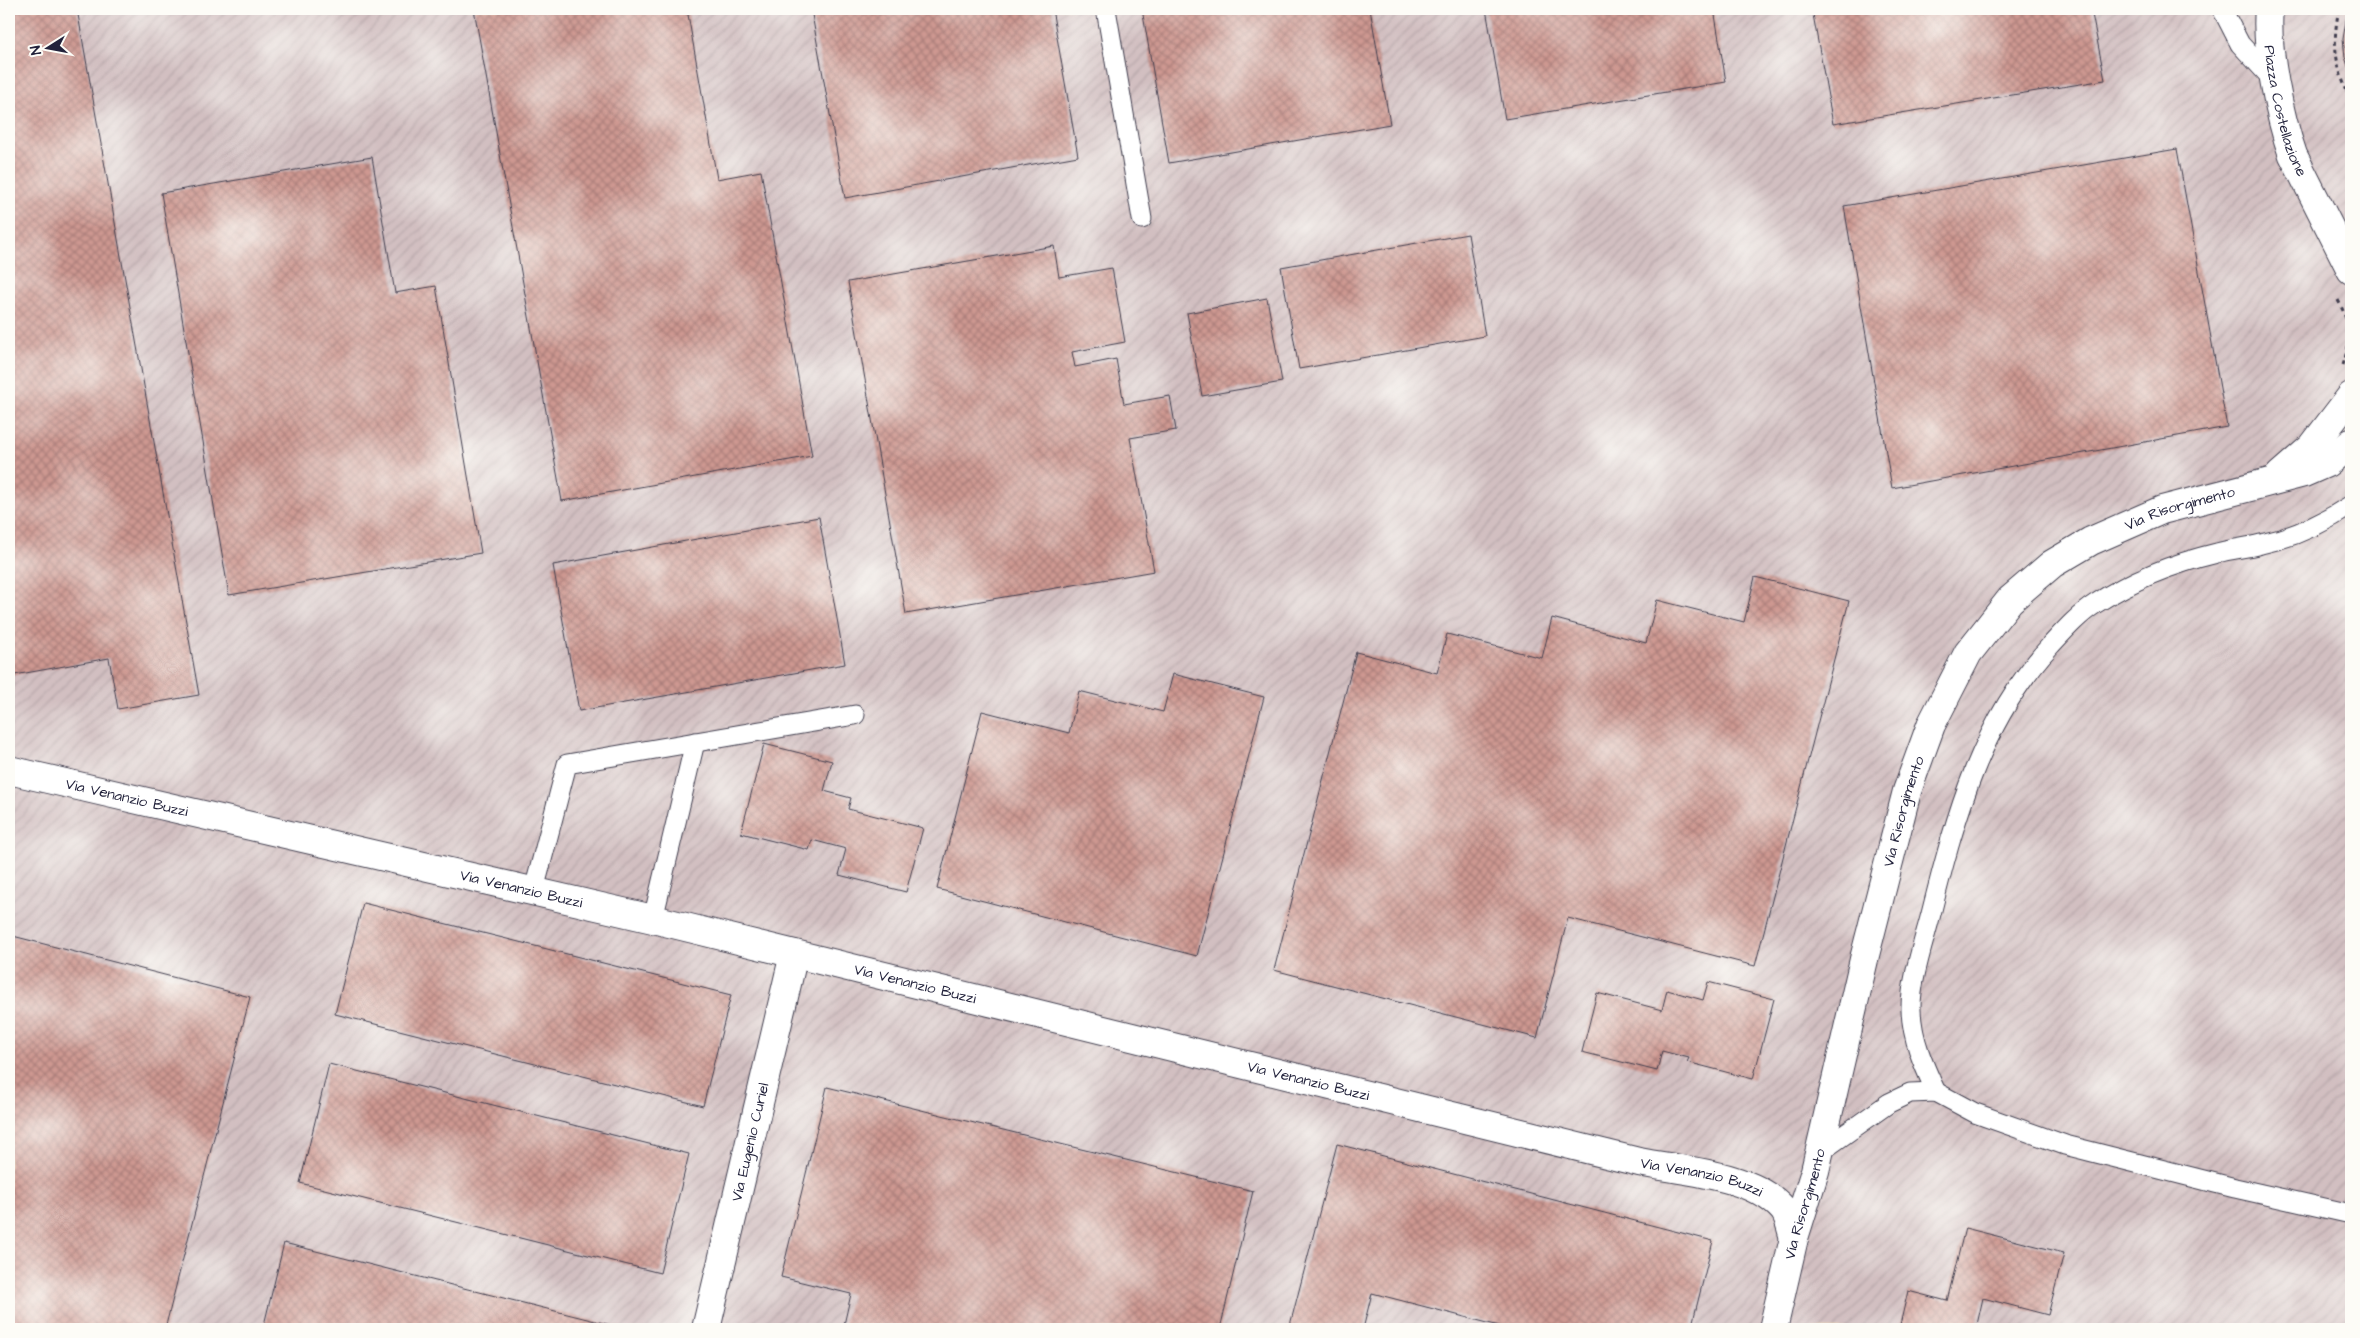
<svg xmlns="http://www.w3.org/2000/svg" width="2360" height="1338" font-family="'Architects Daughter',sans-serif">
  <defs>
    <pattern id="industrial-furrows" width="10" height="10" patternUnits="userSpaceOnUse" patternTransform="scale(1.25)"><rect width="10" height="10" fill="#d2bfc1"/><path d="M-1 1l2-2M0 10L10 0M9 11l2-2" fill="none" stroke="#b4a4a7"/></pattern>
    <pattern id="building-cross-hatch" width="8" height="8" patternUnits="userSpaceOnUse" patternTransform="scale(1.25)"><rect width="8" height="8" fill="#ce9891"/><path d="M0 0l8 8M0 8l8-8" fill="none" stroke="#a77c78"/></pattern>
  </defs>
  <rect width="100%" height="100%" fill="#fdfcf7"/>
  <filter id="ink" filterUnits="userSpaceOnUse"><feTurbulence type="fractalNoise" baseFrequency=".02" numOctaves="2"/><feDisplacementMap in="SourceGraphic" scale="10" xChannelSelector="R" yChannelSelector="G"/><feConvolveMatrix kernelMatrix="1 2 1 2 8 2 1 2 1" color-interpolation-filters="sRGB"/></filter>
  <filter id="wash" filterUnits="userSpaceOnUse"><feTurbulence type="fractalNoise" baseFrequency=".0096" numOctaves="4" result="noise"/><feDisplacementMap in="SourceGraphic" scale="20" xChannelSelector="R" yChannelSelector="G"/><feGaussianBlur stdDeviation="1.12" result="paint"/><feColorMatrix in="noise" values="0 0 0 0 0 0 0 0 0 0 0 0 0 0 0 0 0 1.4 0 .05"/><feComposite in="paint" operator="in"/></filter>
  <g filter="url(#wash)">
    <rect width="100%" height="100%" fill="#f1ddbd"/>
    <rect fill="url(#industrial-furrows)" x="9" y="9" width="2342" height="1320"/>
    <g id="blocks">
      <g fill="url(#building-cross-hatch)">
        <path d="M9,9h68l122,686 -81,14 -9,-51 -100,18z"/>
        <path d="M474,9h213l30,170 44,-8 51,285 -250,45z"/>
        <path d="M811,9h241l26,147 -233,42z"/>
        <path d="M1142,9h228l20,115 -221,39z"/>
        <path d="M1486,9h228l12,73 -221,37z"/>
        <path d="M1812,9h279l14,71 -272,44z"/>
        <path d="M2348,9h3v66l-6,-18 -2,-18z"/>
        <path d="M2177,149l50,278 -335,61 -48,-282z"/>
        <path d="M372,157l23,136 41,-7 45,267 -252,42 -68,-402z"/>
        <path d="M1468,234l17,102 -186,33 -18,-102z"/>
        <path d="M1054,246l5,31 53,-9 13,74 -53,10 3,15 41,-8 8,45 46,-8 6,34 -46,8 24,133 -248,43 -58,-332z"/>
        <path d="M1267,298l15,84 -80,14 -15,-83z"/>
        <path d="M819,517l26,147 -266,47 -26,-146z"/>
        <path d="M1755,577l94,24 -94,365 -187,-48 -31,120 -263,-68 82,-318 81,21 10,-39 95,24 10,-40 94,25 11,-43 87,22z"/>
        <path d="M1173,674l91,23 -67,259 -260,-67 45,-178 87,22 10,-42 84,21z"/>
        <path d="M764,744l68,17 -8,30 27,7 -3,11 75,19 -17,64 -67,-17 7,-26 -34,-9 -3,10 -68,-17z"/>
        <path d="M363,903l368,92 -28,111 -368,-92z"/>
        <path d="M9,935l241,62 -85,332h-156z"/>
        <path d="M1708,982l66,17 -21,80 -66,-17 2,-4 -27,-7 -5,20 -75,-19 15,-59 65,17 5,-20 36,10z"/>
        <path d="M329,1064l360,90 -29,119 -360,-90z"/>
        <path d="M827,1087l426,104 -33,138h-377l8,-35 -70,-17z"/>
        <path d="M1337,1144l376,97 -22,88h-180l-139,-36 -9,36h-74z"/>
        <path d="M1965,1228l99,25 -16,62 -65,-17 -7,31h-77l9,-38 39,10z"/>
        <path d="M284,1243l343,86h-364z"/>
      </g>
    </g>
  </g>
  <g filter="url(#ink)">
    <use href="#blocks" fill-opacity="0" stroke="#413e4e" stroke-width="1"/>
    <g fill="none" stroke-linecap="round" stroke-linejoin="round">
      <g stroke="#413e4e" stroke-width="21">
        <g id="service">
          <path d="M1106,9l36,210"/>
          <path d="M2222,9l18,35 35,38"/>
          <path d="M534,890l33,-126 288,-49"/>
          <path d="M653,919l42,-177"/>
          <path d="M1936,1092c-12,-26 -24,-52 -25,-82 -1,-28 14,-72 21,-100 24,-96 50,-190 118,-264 14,-15 28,-31 45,-42 37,-24 80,-41 122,-51 14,-4 29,-5 44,-9 33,-7 63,-21 90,-39"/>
          <path d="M1820,1152l69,-49 21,-10 26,-1 39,21 90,32 170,43 116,26"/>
        </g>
      </g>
      <g stroke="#413e4e" stroke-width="30">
        <g id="minor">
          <path id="s1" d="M2269,9c-4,39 11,109 24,146l58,115"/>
          <path d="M2280,475l32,-28 39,-51"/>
          <path id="s2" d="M9,770l644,149 986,243c44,9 113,12 144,47 6,7 8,20 11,29"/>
          <path id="s3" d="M706,1329l88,-375"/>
          <path id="s4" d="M1773,1329l21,-91 21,-67 50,-216 42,-164 24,-66 37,-72 42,-53 42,-36 39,-23 71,-31 142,-37 23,-10 24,-20"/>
        </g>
      </g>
      <g stroke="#413e4e" stroke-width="3" stroke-dasharray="4 4" stroke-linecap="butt">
        <path d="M2339,9c-7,34 -4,55 10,87l2,-1"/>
        <path d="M2338,300c13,26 14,38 5,65"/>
      </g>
      <use href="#service" stroke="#fff" stroke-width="19"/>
      <use href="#minor" stroke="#fff" stroke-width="28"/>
    </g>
  </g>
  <g text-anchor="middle" stroke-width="4" stroke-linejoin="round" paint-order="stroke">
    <g font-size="15" fill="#22223b" stroke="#fdfcf7">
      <text dy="5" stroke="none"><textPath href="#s1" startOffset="104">Piazza Costellazione</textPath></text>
      <text dy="5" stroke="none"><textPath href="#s4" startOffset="969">Via Risorgimento</textPath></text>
      <text dy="5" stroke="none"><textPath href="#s2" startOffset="121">Via Venanzio Buzzi</textPath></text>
      <text dy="5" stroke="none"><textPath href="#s4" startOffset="534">Via Risorgimento</textPath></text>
      <text dy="5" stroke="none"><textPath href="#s2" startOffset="526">Via Venanzio Buzzi</textPath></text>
      <text dy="5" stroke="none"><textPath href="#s2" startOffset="931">Via Venanzio Buzzi</textPath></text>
      <text dy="5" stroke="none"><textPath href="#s2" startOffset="1336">Via Venanzio Buzzi</textPath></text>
      <text dy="5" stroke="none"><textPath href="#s3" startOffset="192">Via Eugenio Curiel</textPath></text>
      <text dy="5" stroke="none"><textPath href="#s2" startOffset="1741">Via Venanzio Buzzi</textPath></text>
      <text dy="5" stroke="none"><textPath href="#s4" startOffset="129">Via Risorgimento</textPath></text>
    </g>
  </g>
  <rect width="2360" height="1338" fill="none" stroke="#fdfcf7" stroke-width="30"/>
  <g transform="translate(48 48) rotate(259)" stroke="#fdfcf7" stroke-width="4" paint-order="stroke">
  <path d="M0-4L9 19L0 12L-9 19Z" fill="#22223b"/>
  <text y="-8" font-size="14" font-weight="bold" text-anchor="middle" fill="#22223b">N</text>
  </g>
</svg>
